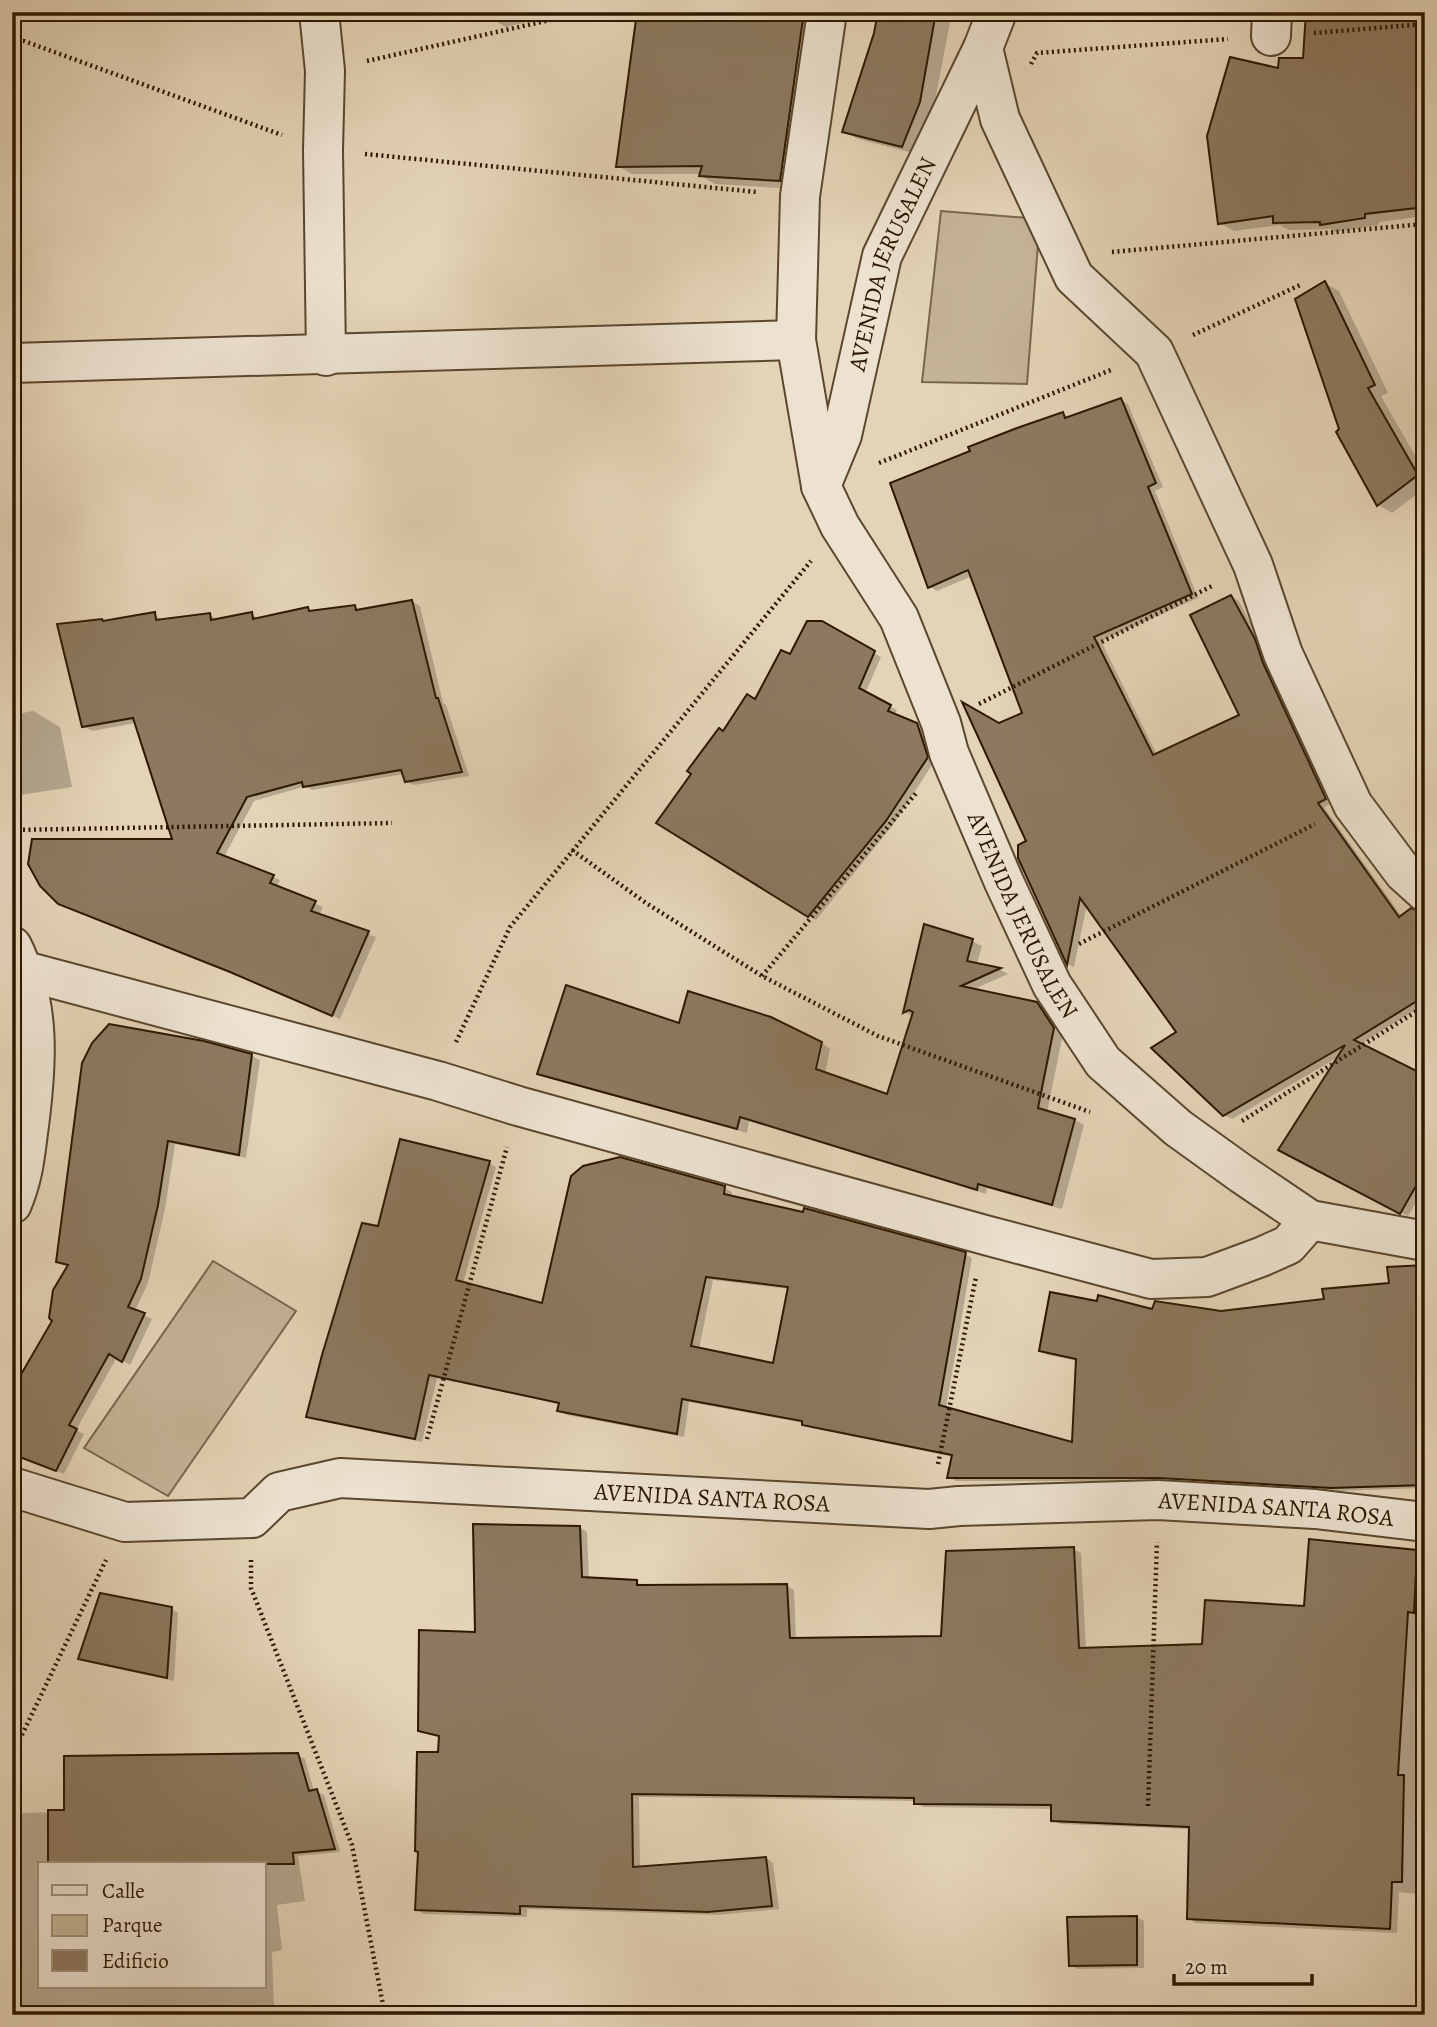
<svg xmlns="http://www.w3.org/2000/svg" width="1437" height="2027" font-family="Alegreya,serif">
  <rect width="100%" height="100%" fill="#e4d3b6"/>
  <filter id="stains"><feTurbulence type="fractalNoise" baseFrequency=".00286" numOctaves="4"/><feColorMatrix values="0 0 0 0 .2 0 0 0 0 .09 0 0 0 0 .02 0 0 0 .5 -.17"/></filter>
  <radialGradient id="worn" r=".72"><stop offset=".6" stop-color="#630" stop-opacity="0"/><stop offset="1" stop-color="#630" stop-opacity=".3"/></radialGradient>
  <g fill="#c5b397" stroke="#78664c" stroke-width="2">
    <path d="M941,211l99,8 -13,165 -105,-2z"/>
    <path d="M213,1261l83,50 -128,185 -84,-48z"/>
  </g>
  <g fill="#0003" fill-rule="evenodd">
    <path d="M492,12h58l1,4 -45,11 -14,-8z"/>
    <path d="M638,12h181l-25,177 -79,-5 -14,-8v-2h-69l-14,-8z"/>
    <path d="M880,12h72l-19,99 -16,43 -59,-15 -14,-8 32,-97z"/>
    <path d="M1425,12v204l-46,6v3l-44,7 -4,-3 -42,1 -10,-5 -45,6 -14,-8 59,-153z"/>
    <path d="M1325,283l14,8 49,102 -7,3 44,77v15l-33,25 -13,-8 -41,-73 3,-2z"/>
    <path d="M1120,400l8,4 35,83 -8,4 43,107 -97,43 56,114 84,-39 -10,-119 8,4 23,44 70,158 -8,4 78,110 23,4v83l-66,41 66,32v110l-17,29 -127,-66 59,-94 -108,63 -8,-4 -45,-83 -92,-128 -13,63 -6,-3 -49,-106 10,-16 -4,-128 -53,-138 -35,15 -7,-4 132,-174 8,5z"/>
    <path d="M412,602l8,4 23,97 3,2 23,71 -55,9 -8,-4 -2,-7 -92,16 -6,-4 -52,15 -30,56 56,23 -3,7 46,20 -4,9 57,21 -36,82 -100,-44 -181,-72 116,-62 -39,-118 -44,8 -8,-5 22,-103 48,-9 9,7 47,-6 7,5 34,-6 9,5 48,-10 6,3 40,-5 7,4z"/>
    <path d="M822,623l59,34 -16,37 32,16 -3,5 30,14 10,33 -41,63 -77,95 -157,-98 65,-89 32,-32 35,-44z"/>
    <path d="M33,711l27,16 12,60 -52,8 -8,-5v-75z"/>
    <path d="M925,926l47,15 10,5 -5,18 24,6 7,4 -36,16 65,14 10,6 16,24 -16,78 28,8 9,5 -22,84 -75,-21 -1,6 -237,-73 -2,12 -199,-55 -9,-5 277,5 7,-34 7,5 -5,25 63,22 25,-79 -8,-5z"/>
    <path d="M204,1043l48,13 8,4 -14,98 -71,-14 -10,65 -17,74 -13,28 17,8 -22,46 -13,-8 -41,73 8,4 -20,40 -52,-20 43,-134 14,-54 -11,-5z"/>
    <path d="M12,1045l6,25 -6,2z"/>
    <path d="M489,1163l7,4 -33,116 80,22 182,-117 7,4 -1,5 234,57 7,4 -26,150 128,36 4,-83 -30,-6 -7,-4 113,-40 67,1 104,-12 66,-16 34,-17v221l-86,3 -171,-10h-212l-7,-4 4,-20 -142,-29 -7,-5 -115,-21 -5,35 -117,-22 -8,-4 2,-7 -124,-26 -15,64 -107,-22 -7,-4 71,-188zM713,1280l76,9 -15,77 -75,-17z"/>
    <path d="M580,1528l7,4 2,47 47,3 7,4h144l7,4 2,49 147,-1 130,-89 8,4 5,97 118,-5 101,-37 111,-57 8,5 -1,19h2v320l-26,-3 -2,41 -201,-10 -7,-5 2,-89 -130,-5 -8,-4v-11l-130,-2 -7,-6 -277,-4 1,71 126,-10 7,5 6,46 -62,6 -190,-6v8l-103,-3 -7,-4 24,-173 -22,-7 58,-96z"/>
    <path d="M171,1609l7,4 -4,68 -87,-19 -7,-3z"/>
    <path d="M298,1755l7,4 9,32 10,4 16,57 -42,4 7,45 -28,4 5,45 -10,2 2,55h-8l1,8h-255v-205l11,3 42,-1zM40,1864h224v123h-224z"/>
    <path d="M1137,1917l7,4v47l-67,1 -6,-4 -2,-46z"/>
  </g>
  <g fill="#8c795f" stroke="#2c1800" stroke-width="2" fill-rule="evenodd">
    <path d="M637,12h167l-24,169 -81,-5 3,-10 -86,1z"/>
    <path d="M878,12h58l-16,90 -18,45 -60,-15 32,-99z"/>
    <path d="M1306,12h119v195l-60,7v4l-45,7v-3l-47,1v-7l-55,8 -11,-88 23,-79 48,11 1,-10h24z"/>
    <path d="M1325,281l50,104 -7,3 50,87 -41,31 -41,-74 3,-3 -44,-130z"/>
    <path d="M1121,398l35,85 -8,4 44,107 -98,43 59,118 86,-40 -49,-100 41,-20 24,44 8,24 63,136 -8,4 81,114 12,-9 14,5v83l-71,44 71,35v95l-25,44 -122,-64 67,-105 -122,71 -72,-68 25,-16 -96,-134 -13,67 -49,-107v-13l8,-4 -64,-139 37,21 23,-10 -54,-143 -40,18 -38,-105 80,-32 -2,-4 49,-19 46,-16 2,6z"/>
    <path d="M412,600l24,98h2l24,74 -57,10 -4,-12 -98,17 -1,-5 -55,15 -30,56 57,22 -4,8 46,18 -5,10 58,20 -37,85 -102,-44 -172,-68 -18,-18 -12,-22 4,-25h140l-39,-121 -51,9 -25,-103 45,-5 1,2 52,-9 1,8 54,-7 1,7 41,-8 1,7 55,-12 1,4 46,-6 1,5z"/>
    <path d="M807,621h15l53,30 -16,37 32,17 -3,6 29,12 11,34 -42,64 -78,96 -152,-94 35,-49 -4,-3 32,-43 4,3 24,-37 8,5 26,-49 9,4z"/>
    <path d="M924,924l49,15 -6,22 34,7 -40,18 76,16 17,26 -16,80 37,11 -23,86 -74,-21 -1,6 -237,-73 -3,12 -200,-55 29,-89 113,38 9,-32 83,26 51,25 -6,27 71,25 26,-82 -4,-2 -6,3z"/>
    <path d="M109,1024l95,17 48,13 -13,101 -71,-14 -10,64 -17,74 -13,28 17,6 -23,49 -13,-8 -40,71 8,4 -21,42 -44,-17v-64l40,-69 -3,-3 4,-28 15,-25 -12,-3 26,-199 10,-20z"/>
    <path d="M400,1139l90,22 -34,119 86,23 29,-127 12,-10 37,-9 105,29 -1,8 79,18 1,-4 162,44 -27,153 133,37 4,-83 -37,-8 11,-59 47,9 1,-6 54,14 3,-8 66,10 103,-12 -2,-10 67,-6 -2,-16 38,-2v220l-94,3 -172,-10h-212l5,-23 -150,-30v-4l-120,-22 -5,35 -120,-23 2,-8 -130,-28 -14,64 -109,-22 16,-62 40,-132 16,3zM706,1277l82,10 -15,76 -82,-17z"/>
    <path d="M473,1524l107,2 2,51 55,3v5l150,-1 3,54 151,-2 5,-85 128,-4 5,101 123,-4 3,-44 99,6 5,-67 108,11 -3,63 -6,-1 -10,163h6l-2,107h-10l-2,47 -203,-10 2,-92 -138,-6v-16l-137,-1v-6l-282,-4 1,73 133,-10 6,49 -64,6 -188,-6v8l-105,-4 3,-58 -3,-1 2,-99h21l1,-16 -21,-5 1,-101 56,2z"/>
    <path d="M100,1593l72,14 -5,71 -89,-19z"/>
    <path d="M298,1753l11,38 8,-2 18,60 -42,4 1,11h-246v-54h16v-54z"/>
    <path d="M1137,1916v49l-68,1 -2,-49z"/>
  </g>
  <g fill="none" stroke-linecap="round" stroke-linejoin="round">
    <g stroke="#5a472e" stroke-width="42">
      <g id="minor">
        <path d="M319,12l6,59 -2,79 3,206"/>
        <path id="s1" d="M827,12l-27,184 -4,144 25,146 19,40 59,92 42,105 8,30 55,129 48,103 51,77 75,66 64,46 68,46 115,21"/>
        <path d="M1271,36l1,-24"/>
        <path d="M983,48l17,71 74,158 80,75 99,213 30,89 70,151 51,68 21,19"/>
        <path d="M12,363l784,-23"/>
        <path id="s2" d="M821,486l21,-51 40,-179 101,-208 14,-36"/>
        <path d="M12,946c29,58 25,117 17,179 -4,30 -5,50 -17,79"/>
        <path d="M25,971l413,110 80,25 467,129 166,44 56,-2 54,-20 27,-12 22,-25"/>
        <path id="s3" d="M12,1487l113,35 127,-4 27,-26 61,-14 589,31 30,-3 199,-6 157,9 110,13"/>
      </g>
    </g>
    <g stroke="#2c1800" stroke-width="4.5" stroke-dasharray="2 3.5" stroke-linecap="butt">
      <path d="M1314,33l111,-9"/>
      <path d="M12,41h12l258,94"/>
      <path d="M367,61l219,-49"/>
      <path d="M1031,64l6,-11 191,-14"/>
      <path d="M365,154l392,38"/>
      <path d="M1112,252l313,-28"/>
      <path d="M1193,335l107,-50"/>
      <path d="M879,463l232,-93"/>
      <path d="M979,704l235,-119"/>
      <path d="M12,830l380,-7"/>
      <path d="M572,850l74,53 116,73 116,60 212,76"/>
      <path d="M1079,944l236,-120"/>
      <path d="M762,976l155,-184"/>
      <path d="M456,1042l54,-115 301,-366"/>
      <path d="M1242,1121l183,-115"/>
      <path d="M427,1439l80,-292"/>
      <path d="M938,1464l38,-187"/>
      <path d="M251,1560v28l101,257 33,170"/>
      <path d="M1148,1806l9,-264"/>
      <path d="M1417,1824l8,-153"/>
      <path d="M12,1844l7,-103 87,-181"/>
    </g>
    <use href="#minor" stroke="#ede2d0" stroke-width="38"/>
  </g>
  <g text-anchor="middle" stroke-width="7" stroke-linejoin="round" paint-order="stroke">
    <g font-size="24" fill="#2c1800" stroke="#ede2d0">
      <text dy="8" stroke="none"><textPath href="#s2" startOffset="234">AVENIDA JERUSALEN</textPath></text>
      <text dy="8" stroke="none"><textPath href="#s1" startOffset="954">AVENIDA JERUSALEN</textPath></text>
      <text dy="8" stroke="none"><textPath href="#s3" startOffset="718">AVENIDA SANTA ROSA</textPath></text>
      <text dy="8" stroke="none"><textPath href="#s3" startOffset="1283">AVENIDA SANTA ROSA</textPath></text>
    </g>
  </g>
  <rect width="1437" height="2027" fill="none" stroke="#e4d3b6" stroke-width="42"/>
  <rect x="14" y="14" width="1409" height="1999" fill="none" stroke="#2c1800" stroke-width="3.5"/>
  <rect x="21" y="21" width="1395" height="1985" fill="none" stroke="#2c1800" stroke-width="2"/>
  <rect x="38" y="1862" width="228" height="126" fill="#ede2d0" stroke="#a0917d" stroke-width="2"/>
  <rect x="52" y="1885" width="35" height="10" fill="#ede2d0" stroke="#a0917d" stroke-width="2"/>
  <text x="102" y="1898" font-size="21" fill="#2c1800">Calle</text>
  <rect x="52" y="1915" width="35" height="21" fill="#c5b397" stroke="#a0917d" stroke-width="2"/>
  <text x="102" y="1932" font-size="21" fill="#2c1800">Parque</text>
  <rect x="52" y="1950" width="35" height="21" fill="#8c795f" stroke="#a0917d" stroke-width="2"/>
  <text x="102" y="1968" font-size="21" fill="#2c1800">Edificio</text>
  <path d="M1174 1974v10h138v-10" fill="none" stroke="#2c1800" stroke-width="3.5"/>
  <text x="1185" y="1974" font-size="21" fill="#2c1800" stroke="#ede2d0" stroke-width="5" paint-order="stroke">20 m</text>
  <rect width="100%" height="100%" filter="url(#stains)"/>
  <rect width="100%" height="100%" fill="url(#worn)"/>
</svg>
